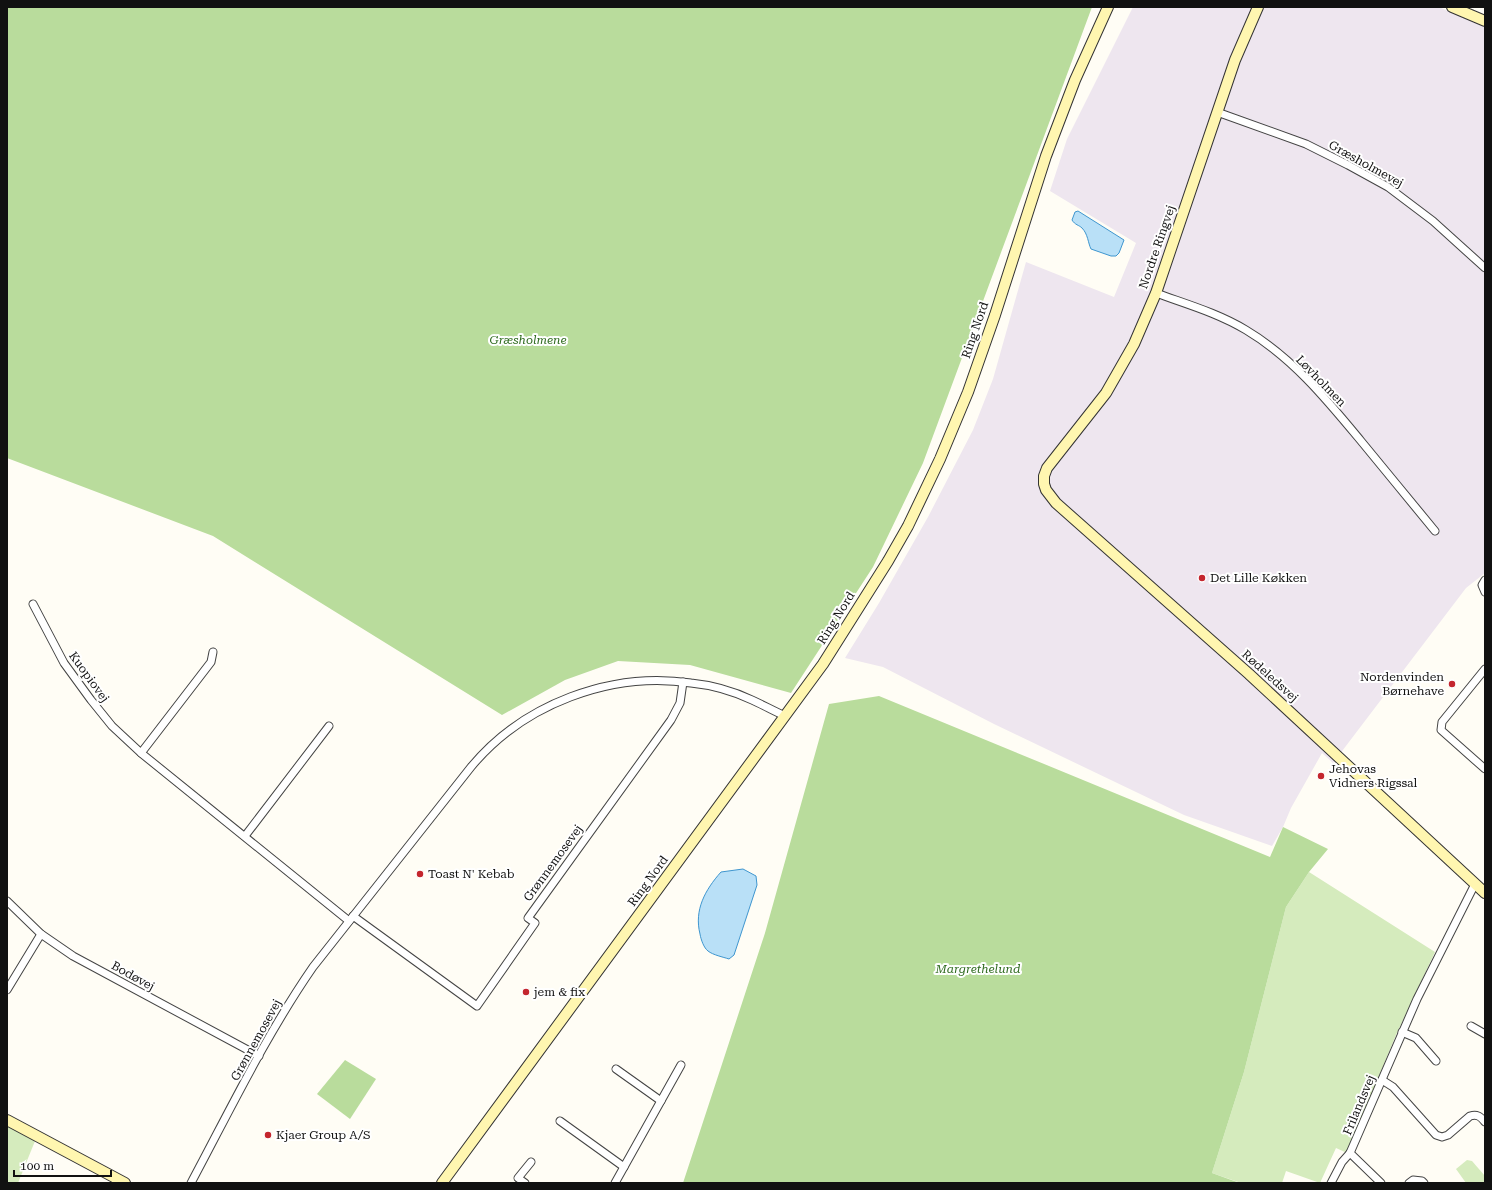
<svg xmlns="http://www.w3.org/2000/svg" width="1492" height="1190" font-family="'Roboto Serif',serif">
  <rect width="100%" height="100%" fill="#fffdf5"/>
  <path fill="#eee6ef" d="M1133,7h306l46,20v546l-19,15 -133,175 -11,-10 -31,55 -8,19 -11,19 -88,-31 -190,-91 -111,-57 -38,-9 34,-55 49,-86 45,-87 20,-51 33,-117 88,35 22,-54 -86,-52 17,-52z"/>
  <g fill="#d5ebbd">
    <path d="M1309,872l126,80 -39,83 -49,118 -11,-5 -16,35 -34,-12 -4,12h-41l-29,-10 32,-101 42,-165z"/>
    <path d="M7,1126l28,15 -17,42h-11z"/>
    <path d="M1467,1160l5,1 13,15v7h-19l-10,-14z"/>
  </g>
  <g fill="#b9dc9c">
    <path d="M7,7h1085l-169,456 -50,104 -82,126 -101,-28 -72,-4 -53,19 -63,35 -289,-179 -206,-78z"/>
    <path d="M879,696l391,161 13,-30 45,22 -19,23 -23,35 -42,165 -32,101 25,9v1h-554l82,-250 64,-229z"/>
    <path d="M345,1060l31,19 -26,40 -33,-25z"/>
  </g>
  <g fill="#b9e0f7" stroke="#3f96cf">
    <path d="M1078,211l46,29 -5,13 -3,3h-5l-20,-7c-3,-6 -3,-15 -9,-21 -3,-3 -7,-3 -10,-8l3,-8z"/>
    <path d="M743,869l13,7 1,9 -23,70 -5,4c-6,-2 -16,-4 -21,-8 -4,-3 -7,-11 -8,-17 -6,-24 5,-44 21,-62z"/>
  </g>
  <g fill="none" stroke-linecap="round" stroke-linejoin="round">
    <g stroke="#444" stroke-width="9">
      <g id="street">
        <path d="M1217,112l89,32 42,21 40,22 45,34 52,47"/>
        <path d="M1156,293c30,11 62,20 90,37 47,28 81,70 115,111 25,30 49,60 74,90"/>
        <path d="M1485,580l-3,5 3,7"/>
        <path d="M33,604l31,59 27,37 21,26 29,27 208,168"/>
        <path d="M1485,669l-43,53 -1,8 44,39"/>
        <path d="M141,753l70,-91 2,-10"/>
        <path d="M245,836l84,-110"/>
        <path d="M7,901l34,33 32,22 186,100"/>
        <path d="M353,916l124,90 58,-83 -7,-5 143,-198 9,-17 3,-21"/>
        <path d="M7,990l34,-56"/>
        <path d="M1471,1026l14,8"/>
        <path d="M1402,1032l14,6 20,23"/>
        <path d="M616,1069l45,32"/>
        <path d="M1382,1080l11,7 43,48 6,2 6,-2 22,-19c7,-2 10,0 15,6"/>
        <path d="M560,1121l64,46"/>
        <path d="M1350,1153l31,30"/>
        <path d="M191,1183c39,-73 75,-148 122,-216l158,-200c52,-63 140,-96 220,-84 20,2 42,8 61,17 11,5 22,11 33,16"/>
        <path d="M525,1183l-7,-5 13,-16"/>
        <path d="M615,1183l66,-118"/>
        <path d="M1331,1183l11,-21 8,-9 67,-154 58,-115"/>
        <path d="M1409,1183l4,-3 9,1 2,2"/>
      </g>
    </g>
    <g stroke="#333" stroke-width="12">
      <g id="secondary">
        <path d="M1258,7l-23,53 -79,233 -22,51 -28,49 -59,75 -3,8v8l2,6 10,13 193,171 236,219"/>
        <path d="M1452,7l33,14"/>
        <path d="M7,1120l118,63"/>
        <path d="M442,1183l381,-519 65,-103 20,-35 32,-67 28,-67 27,-77 51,-159 29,-76 33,-73"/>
      </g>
    </g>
    <use href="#street" stroke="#fff" stroke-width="7"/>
    <use href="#secondary" stroke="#fff6b0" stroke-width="10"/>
  </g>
  <g fill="#c4262e" stroke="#fff" stroke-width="1.5">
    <circle cx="1202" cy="578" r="4"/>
    <circle cx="1452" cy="684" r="4"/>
    <circle cx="1321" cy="776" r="4"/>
    <circle cx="420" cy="874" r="4"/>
    <circle cx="526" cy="992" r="4"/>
    <circle cx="268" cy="1135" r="4"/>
  </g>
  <g text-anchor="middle" stroke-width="4" stroke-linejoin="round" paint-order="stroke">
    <g font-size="12" fill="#111" stroke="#fff">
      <text transform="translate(1366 164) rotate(29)" y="4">Græsholmevej</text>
      <text transform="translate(1157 247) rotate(-71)" y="4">Nordre Ringvej</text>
      <text transform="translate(975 330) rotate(-71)" y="4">Ring Nord</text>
      <text transform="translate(1321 381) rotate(46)" y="4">Løvholmen</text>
      <text transform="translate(836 618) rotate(-58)" y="4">Ring Nord</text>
      <text transform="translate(1270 676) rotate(42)" y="4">Rødeledsvej</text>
      <text transform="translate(89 677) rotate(54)" y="4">Kuopiovej</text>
      <text transform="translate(553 863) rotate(-54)" y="4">Grønnemosevej</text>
      <text transform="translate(648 881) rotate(-54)" y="4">Ring Nord</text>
      <text transform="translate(133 976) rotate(29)" y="4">Bodøvej</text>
      <text transform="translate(256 1040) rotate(-61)" y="4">Grønnemosevej</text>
      <text transform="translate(1359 1105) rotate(-67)" y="4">Frilandsvej</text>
    </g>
    <g font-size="12" font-style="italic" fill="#2f6b1f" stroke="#fff">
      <text x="528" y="344">Græsholmene</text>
      <text x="978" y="973">Margrethelund</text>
    </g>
    <g font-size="12" fill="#111" stroke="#fff" text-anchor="start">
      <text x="1210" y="582">Det Lille Køkken</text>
      <text x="1444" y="681" text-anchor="end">Nordenvinden<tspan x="1444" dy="14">Børnehave</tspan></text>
      <text x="1329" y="773">Jehovas<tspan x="1329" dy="14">Vidners Rigssal</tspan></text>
      <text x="428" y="878">Toast N' Kebab</text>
      <text x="534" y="996">jem &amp; fix</text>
      <text x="276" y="1139">Kjaer Group A/S</text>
    </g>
  </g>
  <rect width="1492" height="1190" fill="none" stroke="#111111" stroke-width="16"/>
  <path d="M14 1170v6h97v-6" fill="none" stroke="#111111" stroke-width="2"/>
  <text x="20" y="1170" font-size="12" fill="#111111" stroke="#ffffff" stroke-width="3" paint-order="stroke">100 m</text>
</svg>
